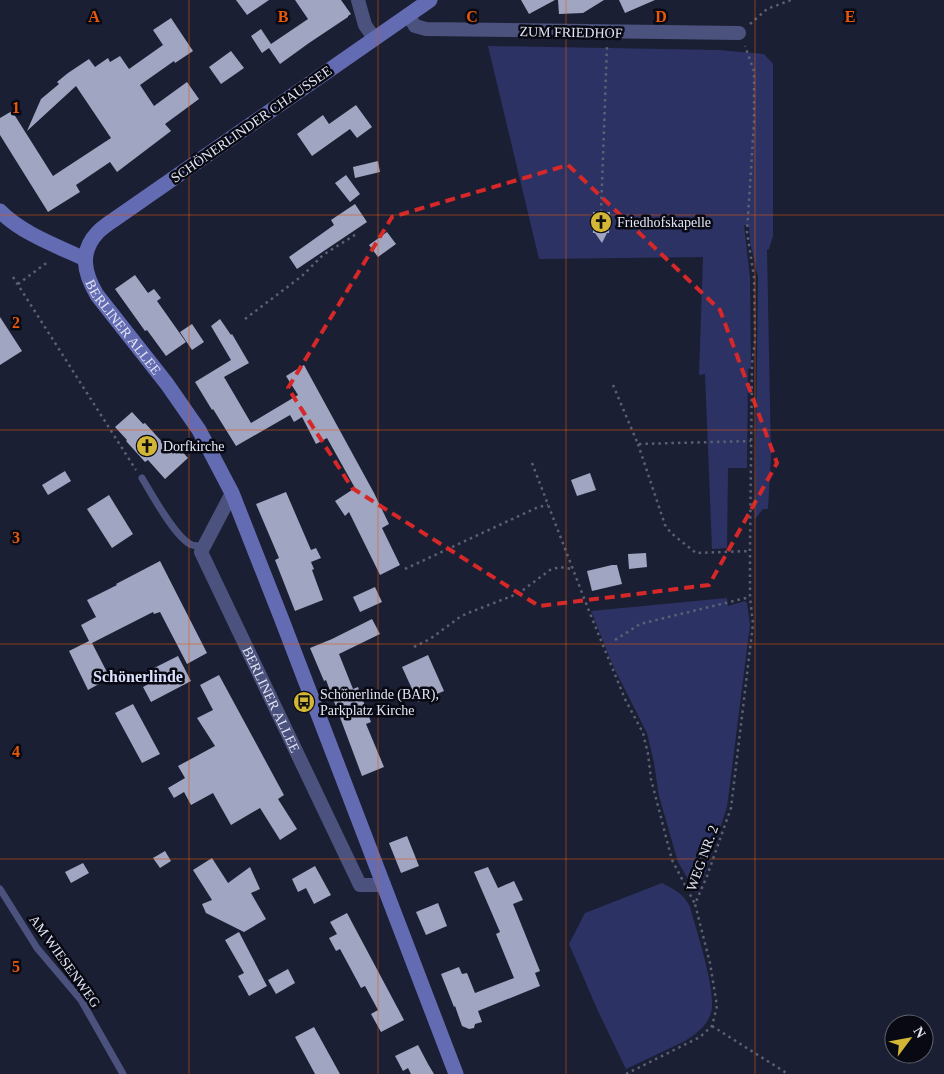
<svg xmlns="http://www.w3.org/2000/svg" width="944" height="1074" font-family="Georgia,serif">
  <rect width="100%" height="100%" fill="#1b1f33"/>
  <g fill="#2d3265">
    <path d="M488,46l230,4 46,4 9,10v172l-4,13 -2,1 4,206 -3,53h-5l-8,10 3,-242 -8,-35 -1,-15 -5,-2 6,53 1,90 -3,1 -1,99h-19l-1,80 -15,1 -7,-175 -6,1 4,-118 -164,2z"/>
    <path d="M727,598l1,8 17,-5 2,2 3,22 -23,182 -22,67 -9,19 -18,-31 -19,-66 -5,-33 -7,-30 -33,-65 -23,-57z"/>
    <path d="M662,883c13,7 21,10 28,24 6,23 27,85 21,106 -4,13 -15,21 -26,28l-59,28 -28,-58 -29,-67 16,-31z"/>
  </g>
  <g fill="#a0a6c1">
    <path d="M236,0h33l-22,15z"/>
    <path d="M295,0h46l10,14 -3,2v1l-39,26 -29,21 -11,-16 -7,5 -11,-17 10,-7 10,15 37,-25z"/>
    <path d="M521,0h34l-26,14z"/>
    <path d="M558,0h46l-21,13 -24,1z"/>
    <path d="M619,0h36l-30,13z"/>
    <path d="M171,18l22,33 -18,12 -1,-2 -34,24 14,21 33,-24 12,17 -34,25 6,7 -54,41 -7,-10 -34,23 4,7 -32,20 -48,-77v-17l12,-7 41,65 58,-38 -35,-52 -49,45 14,-32 18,-15 -2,-2 11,-9 21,-14 6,8 13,-9 2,4 10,-6 9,13 34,-24 -10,-15z"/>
    <path d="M231,51l13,17 -23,16 -12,-17z"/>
    <path d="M356,105l16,22 -15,11 -7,-9 -38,27 -15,-22 26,-19 6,9z"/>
    <path d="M378,161l2,11 -25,6 -2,-11z"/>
    <path d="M346,175l14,19 -10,8 -15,-19z"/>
    <path d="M355,204l12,18 -70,47 -8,-12 45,-32 -3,-5z"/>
    <path d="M593,212h17l-1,21h-2l-5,10 -7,-10h-2z"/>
    <path d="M387,232l9,12 -18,13 -9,-12z"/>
    <path d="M135,275l13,18 6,-4 7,9 -4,3 29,41 -20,14 -19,-26 -2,1 -30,-42z"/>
    <path d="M0,317l22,34 -22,14z"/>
    <path d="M220,319l11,16 1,-1 17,29 -25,14 27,46 47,-28 -12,-19 18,-11 70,128 15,31 -7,4 18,37 -20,10 -31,-63 -4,4 -10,-15 20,-13 -28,-50 -11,6 -14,-27 -8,5 -4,-7 -54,31 -23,-37 -1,1 -17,-28 36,-22 -20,-34z"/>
    <path d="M192,324l12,18 -12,8 -12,-18z"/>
    <path d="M132,412l11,12 2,-1 28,31 6,-6 9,10 -23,21 -17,-19 -3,2 -19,-21 1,-1 -12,-13z"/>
    <path d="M65,471l6,10 -23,14 -6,-10z"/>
    <path d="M590,473l6,17 -19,6 -6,-16z"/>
    <path d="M286,492l25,58 5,-2 5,10 -10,4 3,7 -2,1 11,30 -28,11 -20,-51 4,-2 -23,-54z"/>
    <path d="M109,495l24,39 -21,14 -25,-39z"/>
    <path d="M646,553l1,14 -18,2 -1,-15z"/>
    <path d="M160,561l47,92 -20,11 -27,-52 -6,2 -1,-2 -61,31 18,35 -22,12 -19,-39 20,-10 -8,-16 15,-8 -9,-17 30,-15 -1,-1z"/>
    <path d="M612,565h5l5,19 -30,7 -5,-20z"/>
    <path d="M375,587l7,15 -22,10 -7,-15z"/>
    <path d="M372,619l8,15 -41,20 14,35 5,-2 13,35 -5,2 18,43 -22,9 -36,-96 -2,1 -14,-33 22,-9z"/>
    <path d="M428,655l16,36 -26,11 -16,-35z"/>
    <path d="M178,656l13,25 -40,21 -8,-15 9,-5 -6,-10z"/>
    <path d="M219,675l65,120 -6,4 19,30 -17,11 -20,-32 -29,17 -18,-32 -22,12 -7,-13 -10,6 -6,-10 17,-10 -7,-12 37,-20 -18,-28 16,-8 -13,-25z"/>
    <path d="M133,704l27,50 -18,9 -27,-50z"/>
    <path d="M407,836l12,30 -18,7 -12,-30z"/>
    <path d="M165,851l6,10 -11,7 -7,-10z"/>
    <path d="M212,858l16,25 22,-16 10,22 -9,4 15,26 -22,13 -38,-19 -4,-9 10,-4 -19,-30z"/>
    <path d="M83,863l6,10 -18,10 -6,-11z"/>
    <path d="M315,866l16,29 -17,9 -8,-16 -8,4 -6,-13z"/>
    <path d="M488,867l10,21 16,-7 9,19 -10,4 27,67 -5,2 5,13 -62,25 4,11 -7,2 -1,4 -5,1 -7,-3 -7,-20 -1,1 -13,-33 18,-7 3,7 5,-1 8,20 39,-15 -18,-44 4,-2 -26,-60z"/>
    <path d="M438,903l9,23 -21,9 -10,-23z"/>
    <path d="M347,913l57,107 -23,12 -10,-18 7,-4 -13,-24 -4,2 -21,-39 -4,2 -7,-13 8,-4 -7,-12z"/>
    <path d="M239,932l28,54 -18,10 -11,-20 6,-3 -19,-33z"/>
    <path d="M288,969l7,14 -19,11 -8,-14z"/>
    <path d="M314,1027l26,47h-25l-20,-37z"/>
    <path d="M418,1045l10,19 6,10h-23l-3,-6 -5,3 -8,-15z"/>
  </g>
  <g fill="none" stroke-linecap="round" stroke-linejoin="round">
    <g stroke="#5c6072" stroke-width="2.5" stroke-dasharray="2.5 4" stroke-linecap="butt">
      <path d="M750,24l17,-15 24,-9"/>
      <path d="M601,212l6,-166"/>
      <path d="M13,277l123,193"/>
      <path d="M18,284l31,-23"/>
      <path d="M245,319l57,-43 21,-21 35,-22"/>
      <path d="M613,385l25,59 113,-3"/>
      <path d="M638,444l27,81 6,8 25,20 54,-2"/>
      <path d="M532,463l57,148 36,88 18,34 5,21 3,25 21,81 23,44"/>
      <path d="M405,569l133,-62 10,-2"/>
      <path d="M615,640l25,-16 110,-27"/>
      <path d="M414,647l16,-8 30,-22 8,-4 44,-17 11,-6 27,-20 10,-3 12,2"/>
      <path d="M712,1026l76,48"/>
      <path d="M626,1074l74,-37 12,-11 5,-20 -7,-43 -15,-59 12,-28 24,-68 22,-184 -3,-27v-46l2,-187 3,-24 -1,-63 -7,-45 7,-109v-52l-9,-25"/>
    </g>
    <g stroke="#4b527d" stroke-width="7">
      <path d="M142,478c9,15 34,61 50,67 3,1 8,1 11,1"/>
      <path d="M0,889l37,59 44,52 42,74"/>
    </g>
    <g stroke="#4b527d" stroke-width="14">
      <path d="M358,0l7,25 9,13"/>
      <path d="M408,15l7,11 11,3 313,4"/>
      <path id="s1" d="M232,493l-31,59 159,333h24"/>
    </g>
    <g stroke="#636cb2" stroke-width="15">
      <path id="s2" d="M430,0l-315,219c-6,4 -12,8 -17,13 -19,20 -14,41 -1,63l70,89 32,46 33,63 50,127 174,454"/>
      <path d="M0,211c21,22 57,35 85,48"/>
    </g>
  </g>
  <path fill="none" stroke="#d62828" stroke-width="4" stroke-dasharray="10 6" stroke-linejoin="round" d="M568,165l152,145 57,153 -68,122 -170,21 -187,-118 -64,-100 104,-171z"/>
  <path fill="none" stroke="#e8590c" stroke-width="1" stroke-opacity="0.55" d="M189,0v1074M378,0v1074M566,0v1074M755,0v1074M0,215h944M0,430h944M0,644h944M0,859h944"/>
  <defs>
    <g id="church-disc" transform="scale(1.125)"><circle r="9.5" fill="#d3b635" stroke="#080912"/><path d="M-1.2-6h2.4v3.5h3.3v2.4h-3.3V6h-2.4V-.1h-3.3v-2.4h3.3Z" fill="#111"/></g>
    <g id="bus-disc" transform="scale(1.125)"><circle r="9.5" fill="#d3b635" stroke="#080912"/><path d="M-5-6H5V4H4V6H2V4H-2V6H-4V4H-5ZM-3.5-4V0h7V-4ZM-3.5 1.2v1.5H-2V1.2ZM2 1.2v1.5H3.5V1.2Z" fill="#111"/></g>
  </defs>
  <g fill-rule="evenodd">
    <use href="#church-disc" x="601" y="222"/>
    <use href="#church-disc" x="147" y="446"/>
    <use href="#bus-disc" x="304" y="702"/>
  </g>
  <g text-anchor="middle" stroke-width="5" stroke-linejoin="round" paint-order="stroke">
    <g font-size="14" fill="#e3e6f4" stroke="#080912">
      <text transform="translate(571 32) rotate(1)" y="5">ZUM FRIEDHOF</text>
      <text transform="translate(251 124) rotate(-35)" y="5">SCHÖNERLINDER CHAUSSEE</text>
      <text dy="5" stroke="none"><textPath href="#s2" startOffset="515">BERLINER ALLEE</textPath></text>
      <text dy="5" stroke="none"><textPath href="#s1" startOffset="230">BERLINER ALLEE</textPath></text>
      <text transform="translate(702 858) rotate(-70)" y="5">WEG NR. 2</text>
      <text transform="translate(65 961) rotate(54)" y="5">AM WIESENWEG</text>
    </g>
    <g font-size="14" fill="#e3e6f4" stroke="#080912" text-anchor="start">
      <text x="617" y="227">Friedhofskapelle</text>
      <text x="163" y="451">Dorfkirche</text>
      <text x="320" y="699">Schönerlinde (BAR),<tspan x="320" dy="16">Parkplatz Kirche</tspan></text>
    </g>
    <g font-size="16" font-weight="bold" fill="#dbe1fe" stroke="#080912">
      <text x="138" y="682">Schönerlinde</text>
    </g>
  </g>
  <g font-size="16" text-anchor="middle" font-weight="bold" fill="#e8590c" stroke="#080912" stroke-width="5" stroke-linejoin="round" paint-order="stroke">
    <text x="94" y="22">A</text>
    <text x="283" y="22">B</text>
    <text x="472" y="22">C</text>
    <text x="661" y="22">D</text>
    <text x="850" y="22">E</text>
    <text x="16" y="113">1</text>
    <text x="16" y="328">2</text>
    <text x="16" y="543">3</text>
    <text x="16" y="757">4</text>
    <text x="16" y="972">5</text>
  </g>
  <g transform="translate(909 1039) rotate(58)"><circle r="24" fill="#080912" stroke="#60616c"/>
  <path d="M0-4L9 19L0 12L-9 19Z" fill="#d3b635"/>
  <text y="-8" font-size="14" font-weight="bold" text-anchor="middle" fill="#e3e6f4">N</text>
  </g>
</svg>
